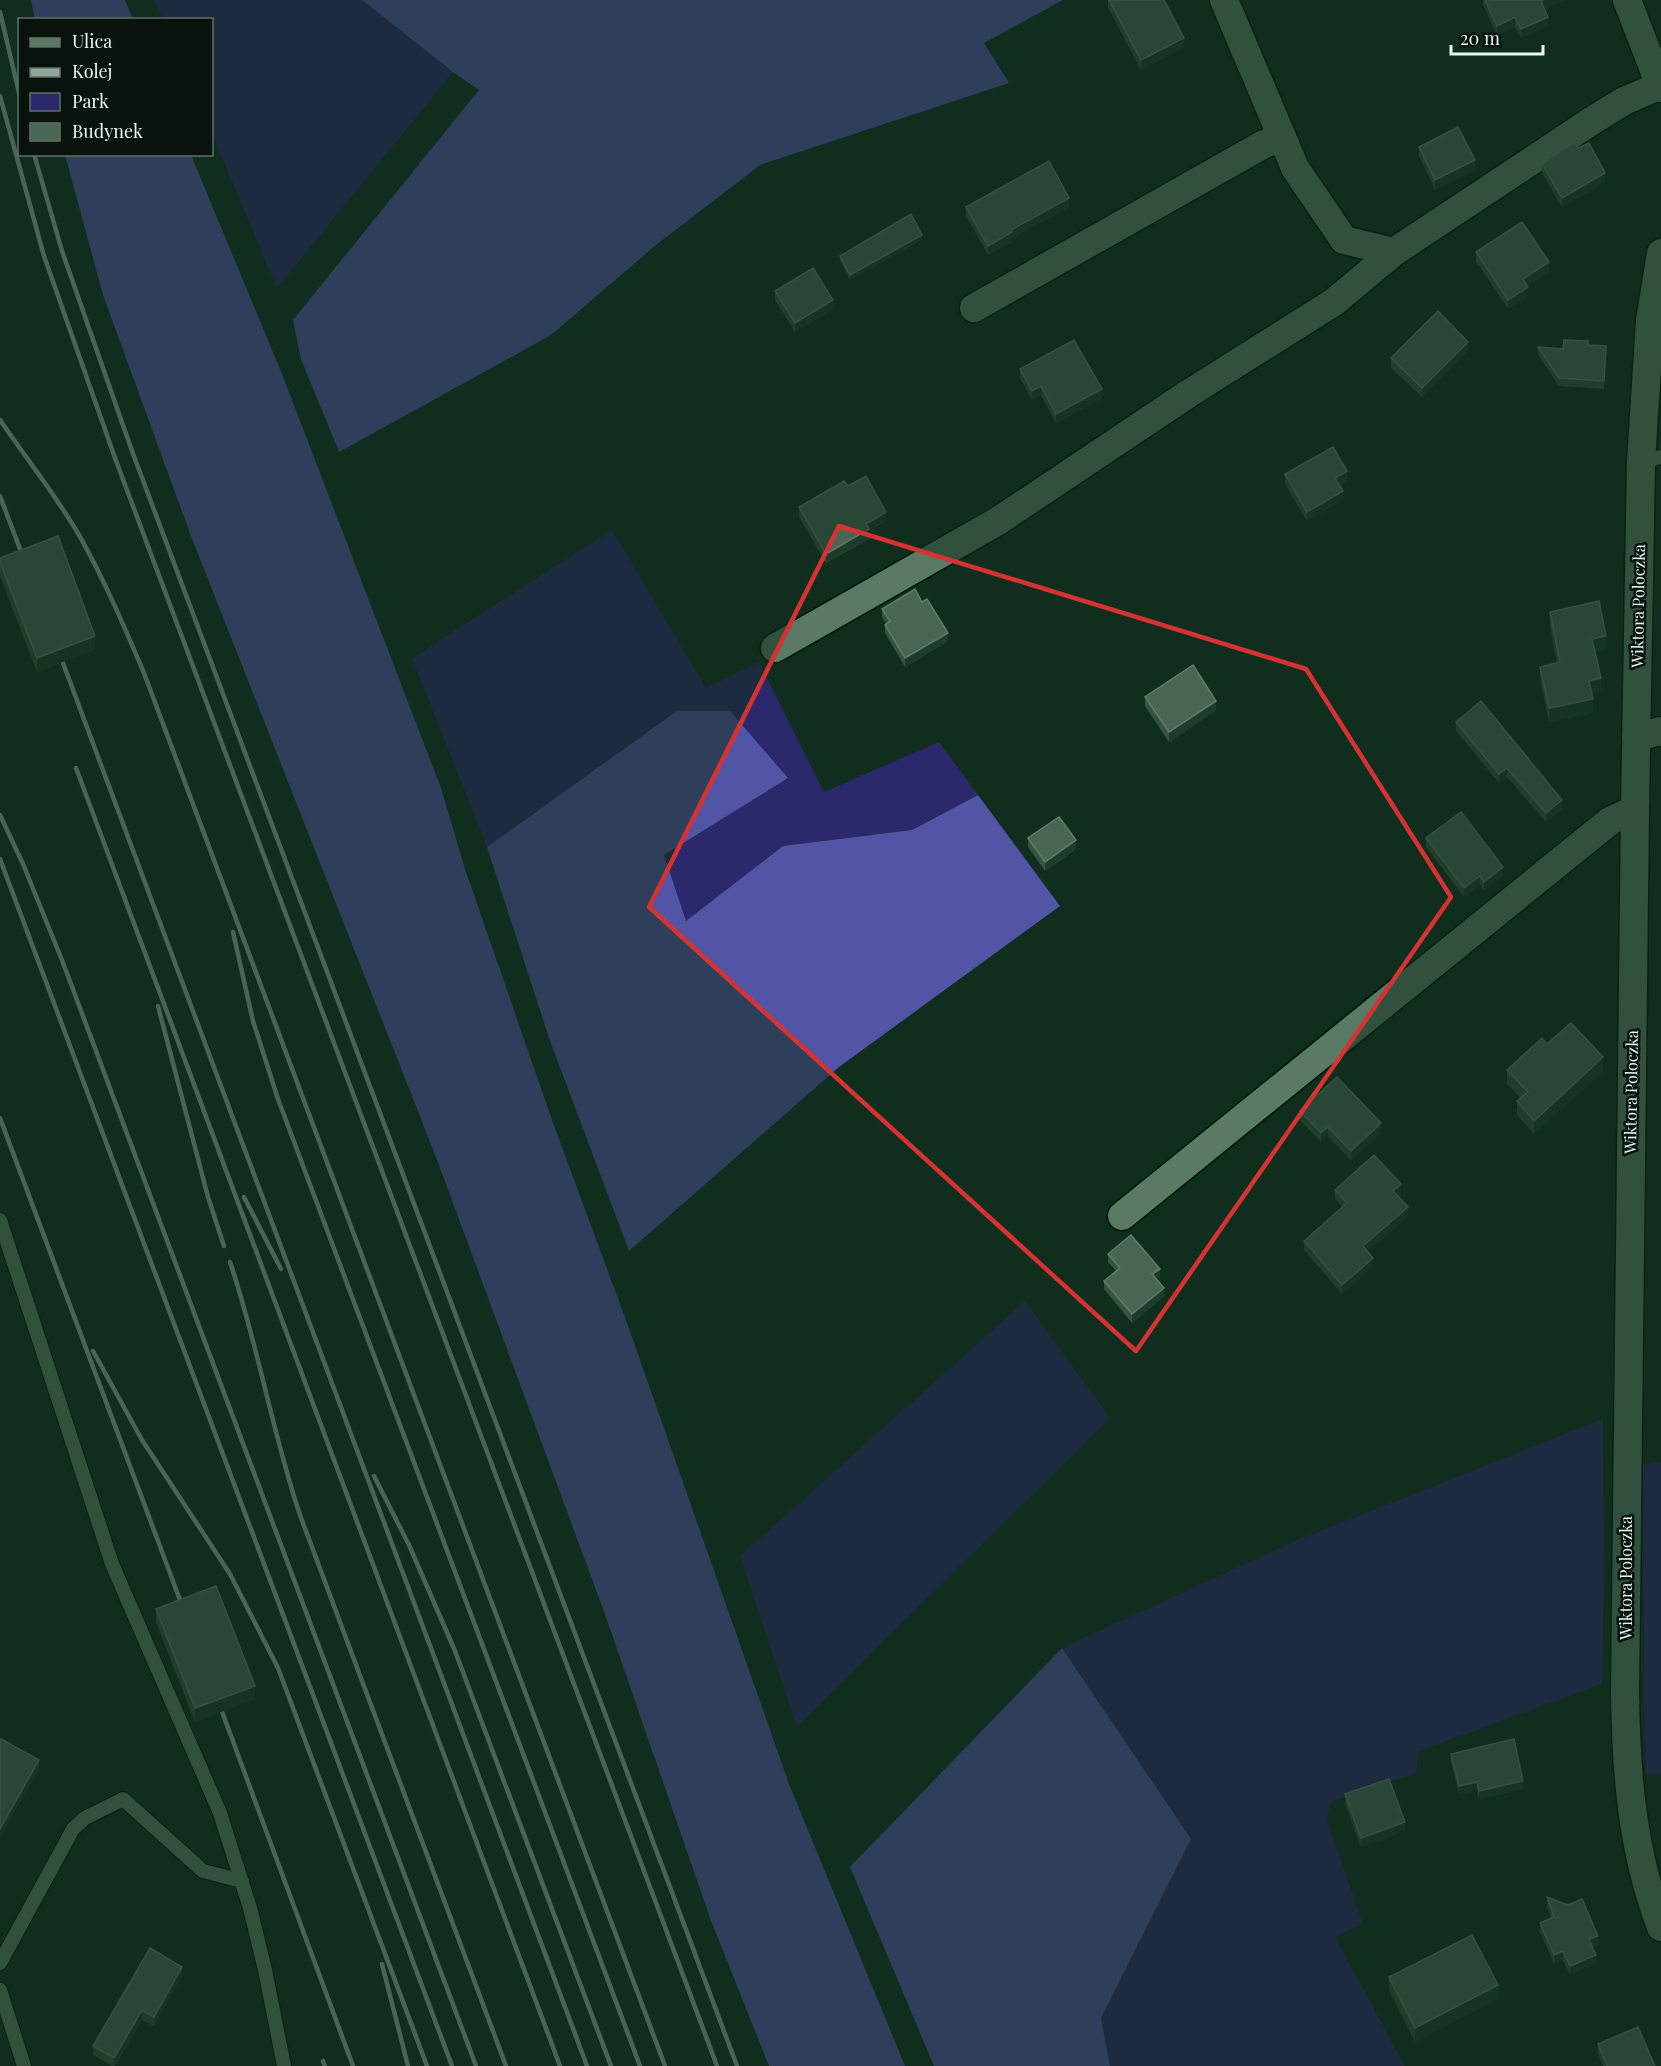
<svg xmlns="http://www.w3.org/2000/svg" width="1661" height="2066" font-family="'Playfair Display',serif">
  <rect width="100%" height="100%" fill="#102e1d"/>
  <g fill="#2b296b">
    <path d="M154,0h208l91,72 -176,216 -65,-154v-114l-49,-1z"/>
    <path d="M612,530l94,158 53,-26 65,130 115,-50 39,53 -66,35 -129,16 -97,76 -22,-67 124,-77 -111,-67 -190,136 -75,-189z"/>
    <path d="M1025,1301l85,117 -313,309 -57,-171z"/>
    <path d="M1603,1419l1,158 -2,107 -183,67 -3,22 -86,29 -3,18 36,104 -28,13 70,129h-295l-9,-48 90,-179 -129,-191 238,-109z"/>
    <path d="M1661,1462v312h-15l-2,-72 -1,-238z"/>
  </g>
  <g fill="#5254a6">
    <path d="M31,0h94l8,19h-98z"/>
    <path d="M362,0h701l-79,43 25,40 -249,82 -104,80 -105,90 -212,117 -38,-93 -8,-39 186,-230 -26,-18z"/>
    <path d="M65,155h126l91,219 159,414 24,81 87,251 75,203 162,461 116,282h-136l-59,-148 -104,-301 -170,-460 -245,-621 -88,-241z"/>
    <path d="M677,711h53l58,67 -124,77 22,66 97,-75 129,-16 66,-35 82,111 -221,161 -210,184 -80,-213 -62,-191z"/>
    <path d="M1062,1648l129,191 -90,179 9,48h-176l-84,-199z"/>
  </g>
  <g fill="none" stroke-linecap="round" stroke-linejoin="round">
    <g stroke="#001507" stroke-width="16">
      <g id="lane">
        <path d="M1641,462l20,-5"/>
        <path d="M0,1220l112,344 108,249 30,95 15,62 19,96"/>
        <path d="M0,1963l73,-134 12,-11 38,-19 80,72 39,10"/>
        <path d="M0,1990l24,76"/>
      </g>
    </g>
    <g stroke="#001507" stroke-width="31">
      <g id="street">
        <path d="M1224,0l58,137"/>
        <path d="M1627,0l34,88"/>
        <path d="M1394,252l196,-130 34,-21 35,-15"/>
        <path d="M1661,253l-11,68 -9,141 -6,347 -10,883c1,81 7,159 36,235"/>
        <path d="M775,648l223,-127 190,-127 146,-92 60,-50 -50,-12 -49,-72 -13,-31 -18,7 -290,164"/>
        <path d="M1636,737l25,-6"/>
        <path d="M1122,1216l488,-395 25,-12"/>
      </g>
    </g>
    <use href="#lane" stroke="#5a7a65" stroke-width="14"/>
    <use href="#street" stroke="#5a7a65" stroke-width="28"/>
    <g stroke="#91a799" stroke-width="4.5">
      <path d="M0,12l20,85"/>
      <path d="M0,96l44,160 71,202 602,1608"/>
      <path d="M34,154l28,97 70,200 605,1615"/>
      <path d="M0,420c26,38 55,74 79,115 25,44 45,91 65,138l521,1393"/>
      <path d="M0,496l26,69"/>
      <path d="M57,647l530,1419"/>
      <path d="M76,768l484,1298"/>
      <path d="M0,815l23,49 39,96 414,1106"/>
      <path d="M0,859l452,1207"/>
      <path d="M233,932l20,89 25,78 362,967"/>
      <path d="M158,1006l50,191 16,49"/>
      <path d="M0,1118l186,498"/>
      <path d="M244,1197l37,72"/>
      <path d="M230,1262c28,83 42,170 70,253l206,551"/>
      <path d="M93,1351l49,89 88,134 48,94 149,398"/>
      <path d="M374,1476l35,69 46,106 156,415"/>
      <path d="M217,1698l136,368"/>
      <path d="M382,1964l26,102"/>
      <path d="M323,2061l2,5"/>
    </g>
  </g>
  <g fill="#365341">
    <path d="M1108,0h56l20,47 -43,23 -33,-62z"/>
    <path d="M1483,0h82l-20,9 3,17 -27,12 -6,-11 -18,8 -14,-30z"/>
    <path d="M1419,147l56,23 -40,20 -16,-34z"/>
    <path d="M1578,148l27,34 -43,25 -20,-34v-9z"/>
    <path d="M966,207h103l-57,31v4l-24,13 -22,-39z"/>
    <path d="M922,240l-72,40 -10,-19v-5z"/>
    <path d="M1476,252l73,20 -22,14 1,10 -20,13 -32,-48z"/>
    <path d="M775,291l58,18 -38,23 -20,-32z"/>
    <path d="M1588,345l18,10 -2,34 -45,-3 -21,-31v-8l25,2z"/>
    <path d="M1468,351l-46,46 -31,-29v-10z"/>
    <path d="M1020,369l82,29 -46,25 -15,-28 -9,5 -12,-22z"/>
    <path d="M1285,474l62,6 -8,5 4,15 -36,21 -22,-37z"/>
    <path d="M848,486l38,35 -17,10v8l-43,24 -27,-46v-10z"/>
    <path d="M0,558l95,91 -58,23 -37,-96z"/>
    <path d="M922,602l26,39 -43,26 -20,-34v-8l1,-1 -4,-7v-8z"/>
    <path d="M1550,612l56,37 -11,3 6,40 -9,2 1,19 -44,9 -9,-42v-13l17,-4 -7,-37z"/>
    <path d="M1145,697l71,13 -47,32 -24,-36z"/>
    <path d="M1456,722l106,87 -16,13 -39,-45 -8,6 -43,-52z"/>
    <path d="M1028,838l48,11 -31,22 -17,-24z"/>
    <path d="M1426,838l77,38 -19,15 -4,-6 -16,12 -38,-50z"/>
    <path d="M1547,1044l56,27 -69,63 -17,-19v-14l4,-3 -14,-14v-14z"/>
    <path d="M1300,1111l81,22 -30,27 -23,-24 -7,6 -21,-22z"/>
    <path d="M1335,1190l66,3 -4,3 11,20 -40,35 5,15 -31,28 -38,-44v-9l38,-34 -7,-9z"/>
    <path d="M1108,1254l52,23 -4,2 8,17 -32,27 -28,-34v-8l12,-10 -8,-9z"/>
    <path d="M156,1609l99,90 -60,23 -39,-100z"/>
    <path d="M1451,1754l72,35 -44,10 -2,-9 -18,4 -8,-32z"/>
    <path d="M1345,1794l60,37 -44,16 -16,-44z"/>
    <path d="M1547,1897l51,48 -6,2 4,17 -26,11 -7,-15 -9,4 -14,-32v-9l11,-5 -4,-11z"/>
    <path d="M182,1976l-28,50 -12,-6 -27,46h-3l-19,-11v-9z"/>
    <path d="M1389,1977l109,22 -83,43 -26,-52z"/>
    <path d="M1598,2044l57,22h-52l-5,-12z"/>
  </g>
  <g fill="#1e3c2b">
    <path d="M1544,0h21l-24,11v-10z"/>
    <path d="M1515,17v10l-18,8v-9z"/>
    <path d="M1548,17v9l-27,12v-9z"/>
    <path d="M1184,38v9l-43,23v-10z"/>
    <path d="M1475,160v10l-40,20v-10z"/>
    <path d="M1605,173v9l-43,25v-9z"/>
    <path d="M1069,198v9l-57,31v4l-24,13v-9l23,-16z"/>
    <path d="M922,235v5l-72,40v-5z"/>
    <path d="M1549,262v10l-26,17v-10z"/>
    <path d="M1528,287v9l-20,13v-9z"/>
    <path d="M833,300v9l-38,23v-9z"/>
    <path d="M1468,342v9l-46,46v-9z"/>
    <path d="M1041,386v9l-9,5v-9z"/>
    <path d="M1102,389v9l-46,25v-9z"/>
    <path d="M1347,471v9l-12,7v-9z"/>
    <path d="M1343,491v9l-36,21v-9z"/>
    <path d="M886,512v9l-17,10v8l-43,24v-9l40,-30z"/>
    <path d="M948,633v8l-43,26v-9z"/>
    <path d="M95,636v13l-58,23v-14z"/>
    <path d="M1606,636v13l-14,4v-14z"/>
    <path d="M1601,678v14l-12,3v-14z"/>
    <path d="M1593,699v14l-44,9v-14z"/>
    <path d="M1216,701v9l-47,32v-10z"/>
    <path d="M1507,768v9l-8,6v-9z"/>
    <path d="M1562,800v9l-16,13v-9z"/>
    <path d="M1076,840v9l-31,22v-9z"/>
    <path d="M1503,867v9l-19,15v-9z"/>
    <path d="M1480,876v9l-16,12v-9z"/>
    <path d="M1603,1057v14l-69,63v-13z"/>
    <path d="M1381,1123v10l-30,27v-9z"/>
    <path d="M1328,1127v9l-7,6v-9z"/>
    <path d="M1401,1184v9l-8,6v-8z"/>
    <path d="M1408,1207v9l-45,39v-9z"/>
    <path d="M1373,1258v8l-31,28v-9z"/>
    <path d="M1160,1269v8l-8,6v-9z"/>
    <path d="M1164,1288v8l-32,27v-9z"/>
    <path d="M255,1686v13l-60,23v-14z"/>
    <path d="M39,1760v10l-39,68v-9z"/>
    <path d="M1523,1781v8l-44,10v-8z"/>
    <path d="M1477,1782v8l-18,4v-8z"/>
    <path d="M1405,1822v9l-44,16v-9z"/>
    <path d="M1598,1936v9l-9,4v-10z"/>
    <path d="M1563,1951v9l-9,4v-9z"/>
    <path d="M1596,1955v9l-26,11v-9z"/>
    <path d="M182,1967v9l-28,50v-9z"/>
    <path d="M1498,1985v14l-83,43v-14z"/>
    <path d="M142,2010v10l-28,46v-8z"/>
  </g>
  <g fill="#496554" stroke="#627c6c" stroke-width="1.5">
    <path d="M1109,0h55l20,38 -43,22z"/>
    <path d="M1485,0h59l-3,1 7,16 -27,12 -6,-12 -18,9z"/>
    <path d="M1458,127l17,33 -40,20 -16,-33z"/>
    <path d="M1575,142l3,6 11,-5 16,30 -43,25 -20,-34z"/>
    <path d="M1049,161l20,37 -58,32 1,2 -24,14 -22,-39z"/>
    <path d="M911,214l11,21 -72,40 -10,-19z"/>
    <path d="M1522,222l27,40 -26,17 5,8 -20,13 -32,-48z"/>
    <path d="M813,268l20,32 -38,23 -20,-32z"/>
    <path d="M1438,311l30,31 -46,46 -31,-30z"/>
    <path d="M1074,340l28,49 -46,25 -15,-28 -9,5 -12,-22z"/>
    <path d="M1564,340l24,1v4l18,1 -2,35 -45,-3 -21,-31 25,2z"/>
    <path d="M1333,447l14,24 -12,7 8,13 -36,21 -22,-38z"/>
    <path d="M866,476l20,36 -20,12 3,5 -43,25 -27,-47 45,-26 4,5z"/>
    <path d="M58,536l37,100 -58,22 -37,-96v-4z"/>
    <path d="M915,589l7,13 5,-3 21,34 -43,25 -20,-33 5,-4 -8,-12z"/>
    <path d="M1599,601l7,35 -14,3 9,39 -12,3 4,18 -44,9 -9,-41 20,-5 -10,-50z"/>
    <path d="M1193,665l23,36 -47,31 -24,-35z"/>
    <path d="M1481,701l81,99 -16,13 -39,-45 -8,6 -43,-52z"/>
    <path d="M1461,812l42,55 -19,15 -4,-6 -16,12 -38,-50z"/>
    <path d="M1059,817l17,23 -31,22 -17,-24z"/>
    <path d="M1571,1023l32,34 -69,64 -17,-20 11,-9 -21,-22 35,-32 5,6z"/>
    <path d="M1337,1077l44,46 -30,28 -23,-24 -7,6 -21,-22z"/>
    <path d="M1374,1155l27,29 -8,7 15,16 -45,39 10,12 -31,27 -38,-44 43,-38 -12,-13z"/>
    <path d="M1131,1235l29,34 -8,5 12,14 -32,26 -28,-33 16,-13 -12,-14z"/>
    <path d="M216,1586l39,100 -60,22 -39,-99z"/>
    <path d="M1,1739l38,21 -39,69v-88z"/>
    <path d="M1514,1739l9,42 -44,10 -2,-9 -18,4 -8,-32z"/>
    <path d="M1389,1779l16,43 -44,16 -16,-44z"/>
    <path d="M1547,1897l21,8 14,-6 16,37 -9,3 7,16 -26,11 -7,-15 -9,4 -14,-32 14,-6z"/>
    <path d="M1472,1935l26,50 -83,43 -26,-51z"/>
    <path d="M150,1948l32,19 -28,50 -12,-7 -28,48 -21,-12z"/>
    <path d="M1638,2027l17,39h-48l-9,-22z"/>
  </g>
  <path d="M0 0H1661V2066H0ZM839,526l467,143 145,228 -315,454 -487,-444z" fill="#102e1d" fill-opacity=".55" fill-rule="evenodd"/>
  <path fill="none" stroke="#d73232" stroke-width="4.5" stroke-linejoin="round" d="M839,526l467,143 145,228 -315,454 -487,-444z"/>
  <g text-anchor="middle" stroke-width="5" stroke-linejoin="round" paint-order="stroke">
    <g font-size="16" fill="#e9faee" stroke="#07130b">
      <text transform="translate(1638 606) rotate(-89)" y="6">Wiktora Poloczka</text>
      <text transform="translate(1631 1092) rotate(-89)" y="6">Wiktora Poloczka</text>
      <text transform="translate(1626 1578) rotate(-90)" y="6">Wiktora Poloczka</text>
    </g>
  </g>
  <rect x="18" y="18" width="195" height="138" fill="#07130b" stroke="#616f66" stroke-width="1.5"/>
  <rect x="30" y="38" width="30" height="9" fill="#5a7a65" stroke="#616f66" stroke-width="1.5"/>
  <text x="72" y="48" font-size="18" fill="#e9faee">Ulica</text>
  <rect x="30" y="68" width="30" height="9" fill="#91a799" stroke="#616f66" stroke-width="1.5"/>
  <text x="72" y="78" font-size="18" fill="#e9faee">Kolej</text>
  <rect x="30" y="93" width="30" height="18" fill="#2b296b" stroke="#616f66" stroke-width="1.5"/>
  <text x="72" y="108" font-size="18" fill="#e9faee">Park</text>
  <rect x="30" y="123" width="30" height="18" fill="#496554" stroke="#616f66" stroke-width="1.5"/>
  <text x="72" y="138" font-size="18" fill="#e9faee">Budynek</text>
  <path d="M1451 45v9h92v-9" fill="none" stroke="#e9faee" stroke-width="3"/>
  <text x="1460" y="45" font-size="18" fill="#e9faee" stroke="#07130b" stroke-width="4.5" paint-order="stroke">20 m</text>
</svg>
